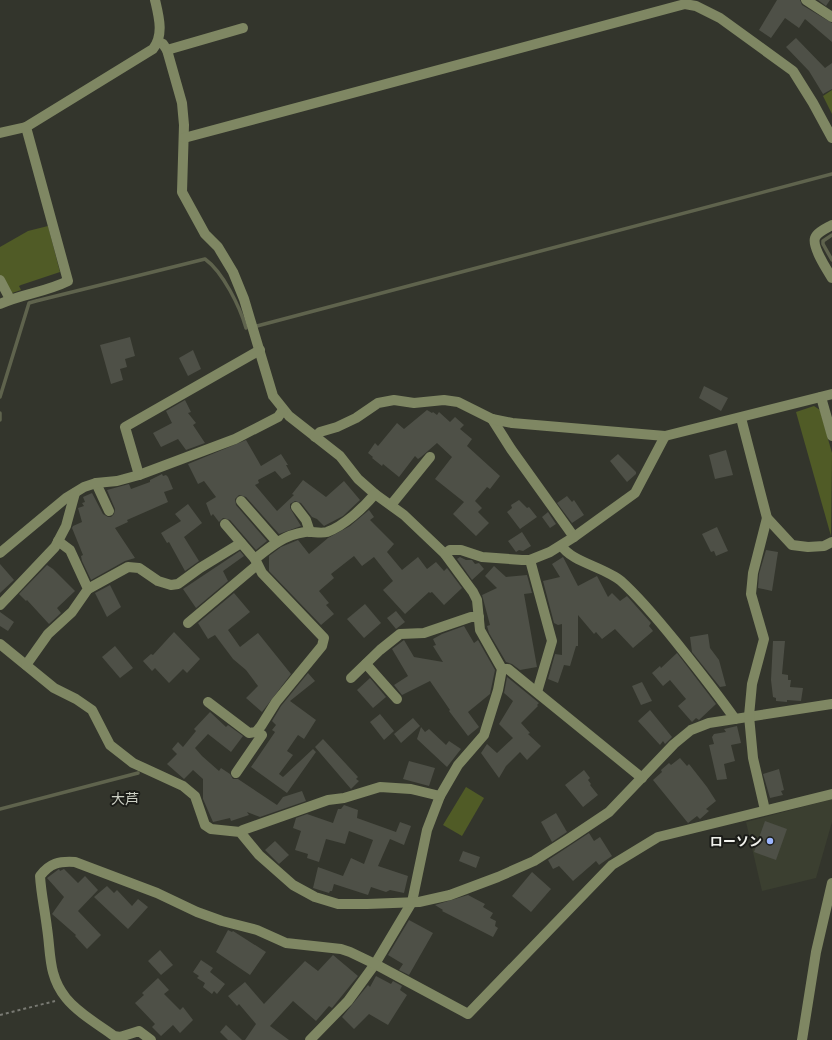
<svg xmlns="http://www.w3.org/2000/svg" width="832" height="1040" font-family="'Nunito Sans','Noto Sans JP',sans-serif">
  <rect width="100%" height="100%" fill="#33352c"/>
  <path fill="#3b3f30" d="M832,799v23l-16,56 -54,13 -16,-69z"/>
  <g fill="#505b26">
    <path d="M832,90v24l-9,-18z"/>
    <path d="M48,226l12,46 -39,13 -2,1 2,4 -12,4 -9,-19v-28l28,-16z"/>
    <path d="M814,406l6,4 12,43 -1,83 -35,-124z"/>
    <path d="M466,787l18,11 -22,38 -19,-11z"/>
  </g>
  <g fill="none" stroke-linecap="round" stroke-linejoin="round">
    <g stroke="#5f634d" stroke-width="3.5">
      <path d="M832,235l-9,6v3l9,16"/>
      <path d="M257,326l575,-152"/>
      <path d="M0,397l29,-94 7,-2 169,-42c18,13 35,48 41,69"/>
      <path d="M0,413v7"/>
      <path d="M0,809l138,-36"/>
    </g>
  </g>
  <g fill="#4e5047">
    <path d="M777,0h23l2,5 30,18v19l-27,-23 -6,9 -14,-10 -14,20 -12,-8z"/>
    <path d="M818,0h12l-4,6z"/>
    <path d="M796,38l29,30 7,-5v26l-9,5 -14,-23 -23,-24z"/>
    <path d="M130,337l5,19 -10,3 2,8 -7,2 3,11 -12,4 -11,-39z"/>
    <path d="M193,350l8,19 -13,7 -9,-18z"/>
    <path d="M704,386l24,12 -7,13 -22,-13z"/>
    <path d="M185,400l6,12 -3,1 8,10 -3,2 12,18 -19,7 -8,-11 -17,8 -8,-14 19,-10 -6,-12z"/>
    <path d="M427,410l5,3 1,-1 4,3 2,-3 11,10 5,-5 9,8 -4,4 12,10 -5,7 33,30 -10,13 -3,-2 -12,14 7,7 -4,4 11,11 -13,13 -23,-22 11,-12 -29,-23 17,-22 -15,-14 -16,14 -3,2 -3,-3 -16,21 -16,-13 -1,2 -10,-8 1,-1 -5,-4 7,-10 3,3 19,-23 7,6z"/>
    <path d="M246,440l15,26 20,-12 7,11h-2l5,9 -9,5 -7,-8 -17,9 1,3 -4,2 22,26 17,-16 -2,-1 11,-14 23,17 18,-16 16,19 -17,16 -19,10 -7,-7 -5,-2 -11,-14 -6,-2 -5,3v4l11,18 -22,8 -33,-37 -7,-2 -4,4 1,6 31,36 -11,9 -26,-30 -7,-2 -4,4 -6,-8 -2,2 -5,-13 10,-6 -12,-16 -6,3 -10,-20z"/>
    <path d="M726,450l7,25 -18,4 -6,-24z"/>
    <path d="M618,454l18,18v2l-9,8 -17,-21z"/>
    <path d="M162,474l1,2 3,-1 2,2 5,12 -9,3 4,10 -41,18 1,2 -13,6 20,30 -10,3 -34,19 -9,-19 -1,-5 2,-1 -11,-27 1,-2 9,-4 -4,-14 6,-2 -2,-3 3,-1 -2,-5 9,-4 11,21 5,3h3l3,-3 1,-5 -8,-19 22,-6 2,5 19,-7v-2z"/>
    <path d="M567,496l5,6 2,-2 10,15 -12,8 -15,-20z"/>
    <path d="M519,500l8,8 2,-1 8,10 -17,12 -13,-17 5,-4 -1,-3z"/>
    <path d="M188,504l14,19 -18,14 15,24 -14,10 -16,-29 -2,1 -6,-10 20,-12 -6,-7z"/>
    <path d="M369,510l5,7 -4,3 24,24 -7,8 15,18 16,-13 9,12 9,-7 8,9 3,-3 15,20 -18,17 -12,-13 -2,1 -1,-1 -24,22 -22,-24 10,-9 -19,-24 -12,9 -8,-10 -23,18 3,4 -15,13 10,12 -3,2 8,9 -13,11 -52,-54v-15l12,-9 17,-7 11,14 19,-16 22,-12z"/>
    <path d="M548,512l8,12 -6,4 -8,-11z"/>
    <path d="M717,527l11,24 -12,5 -2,-5 -3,1 -9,-18z"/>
    <path d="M522,532l9,14 -8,5 -4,-1 -3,2 -8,-11z"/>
    <path d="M766,550l12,2 -6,39 -14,-3 1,-14z"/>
    <path d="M240,551l4,5 -21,15 5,10 -32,27 -13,-19z"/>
    <path d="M460,557l6,3h6l3,4 4,-1 5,6 -12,11 -15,-21z"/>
    <path d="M563,557l15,29 19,-10 11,21 4,-4 8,8 7,-5 24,27 -2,3 4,5 -20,17 -18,-19 -13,10 -6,-7 -2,2 -16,-19v31h-2l-6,20 -6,-1 -6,18 -10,-4 7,-25 7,1v-31l-4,1 -4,-2 -11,-42 17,-4 -8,-13z"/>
    <path d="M0,564l14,16 -14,13z"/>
    <path d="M47,565l6,4 22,22 -18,17 4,5 -12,11 -22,-24 -1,1 -7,-7z"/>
    <path d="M494,566l12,11 21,-2 5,18 -8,1 13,73 -17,3 -8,-6 -6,-2 -17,-29 -2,-7 3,-1 -8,-30 15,-7 -12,-12z"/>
    <path d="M110,585l11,22 -14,10 -12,-24z"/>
    <path d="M234,593l16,19 -22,18 12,17 18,-14 33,41 -29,38 -16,-14 12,-12 -12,-16 -13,-11 -18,-24 -7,4 -10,-16z"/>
    <path d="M365,604l16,19 -17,15 -17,-19z"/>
    <path d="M396,611l9,11 -9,7 -9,-11z"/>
    <path d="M0,612l14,10 -6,9 -8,-5z"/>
    <path d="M464,626l10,17 4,-3 17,30 -5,24 -22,18 11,15 -11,9 -19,-25 1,-1 -20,-29 -28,14 -8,-10 14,-9 -16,-27 12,-9 10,17 29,5 -10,-16 3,-1 -3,-6 9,-5z"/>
    <path d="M174,632l26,27 -13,14 -4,-4 -14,14 -14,-15 -3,3 -9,-10 8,-7 2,1z"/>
    <path d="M708,634l2,14 9,12 7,26 -6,1 -28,-35 -2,-15z"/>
    <path d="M773,641h12l-3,33 6,1v5h3l-1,7 13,1 -2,13 -14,-1v2l-11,-1v-3l-3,-1 -2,-17z"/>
    <path d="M115,646l18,22 -13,10 -18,-21z"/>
    <path d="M677,653l39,51 -17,16 -3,-2 -4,4 -14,-16 8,-7 -16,-19 -7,6 -11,-13 8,-7 1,2z"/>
    <path d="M308,673l7,8 -25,20 26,19 -12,19 -6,-4 -11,16 6,4 -14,19 4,3 30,-28 3,3 -29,41 -36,-26 24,-35 -3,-2 4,-5 -4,-4 9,-15z"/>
    <path d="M507,677l32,26 -2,2 1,1 -17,17 9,10 -2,1 13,12 -14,14 -7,-8 -14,14 -7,12 -18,-25 6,-9 10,9 16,-15 -14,-14 14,-23 -9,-8z"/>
    <path d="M370,678l16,19 -13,11 -16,-18z"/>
    <path d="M642,682l10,19 -11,4 -9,-19z"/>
    <path d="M650,710l22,27 -7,7 -2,-3 -3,4 -22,-24z"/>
    <path d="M210,712l16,15 2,-2 15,11 -12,16 -23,-18 -13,14 7,8 17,15 2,-3 9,6 3,5h5l39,26 6,-8 19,-6 4,10 -46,16 -13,-5 2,3 -18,6 -1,-3 -17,4 -10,-23v-20l-10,-9 -9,9 -17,-15 10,-10 -5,-5 6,-7 5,5 13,-16 -2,-2z"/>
    <path d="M380,714l14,17 -10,9 -14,-18z"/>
    <path d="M413,718l7,8 -19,17 -7,-9z"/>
    <path d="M737,726l4,17 -10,2 4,16 -11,3 3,15 -10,1 -8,-35 5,-1 -2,-7 2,-3 12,-2 -2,-3z"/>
    <path d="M421,727l4,5 4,-3 17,16 3,-4 12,8 -14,18 -30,-28z"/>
    <path d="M323,739l35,38 -2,2 3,2 -8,8 -36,-42z"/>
    <path d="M680,758l7,8 2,-2 18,23 9,14 -10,8 3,2 -9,8 -3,-3 -9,7 -35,-43 9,-8 -1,-2 8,-7 2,2z"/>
    <path d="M409,761l26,7 -6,18 -26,-7z"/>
    <path d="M779,769l5,21 -3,1 2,4 -13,3 -7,-24z"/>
    <path d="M584,770l6,8 -2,2 3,4 -1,1 8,10 -15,12 -18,-22z"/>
    <path d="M344,805l14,5 -1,8 39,14 4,-10 11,4 -7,19 -14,-6 -12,27 30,10 -4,17 -14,-3 -4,2 -15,-5 -3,8 -34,-11 -2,7h-2l-1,2 -16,-5 5,-21 25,9 8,-18 13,6 9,-24 -24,-9 -4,13 -19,-5 -7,23 -12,-4 1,-4 -13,-4 6,-19 -8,-3 3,-10 11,-4 26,9 5,-14h3z"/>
    <path d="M556,813l11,19 -15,10 -11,-20z"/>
    <path d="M765,821l22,8 -11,31 -22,-8z"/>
    <path d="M589,833l5,8 6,-4 12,19 -13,9 -3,-4 -23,20 -14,-15 -6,3 -5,-9z"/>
    <path d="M275,841l14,14 -10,9 -14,-14z"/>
    <path d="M463,851l17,6 -4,11 -17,-7z"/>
    <path d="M59,869l1,2 4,-2 14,14 7,-7 13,14 -20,21 23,24 -14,14 -12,-13 1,-1 -24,-21 12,-17 -17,-19z"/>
    <path d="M532,872l19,17 -20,23 -19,-16z"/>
    <path d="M107,886l7,7 3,-3 15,16 6,-7 10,8 -20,22 -34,-32z"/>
    <path d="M468,895l17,9 -2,3 10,6 -3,5 6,3 -1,5 3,2 -5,9 -51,-26 1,-1 -8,-5z"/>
    <path d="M409,920l24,13 -24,42 -10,-5 4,-6 -15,-9z"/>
    <path d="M228,930l4,2 1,-1 33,21 -16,23 -34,-23z"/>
    <path d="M160,950l13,15 -12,10 -13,-14z"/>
    <path d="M333,955l25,21 -26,32 -3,-2 -13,15 -23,-20 -23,25 19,14h-44l11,-16 -17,-20 -2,2 -9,-10 17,-14 19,22 41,-43 13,10z"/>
    <path d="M201,960l12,8 -3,4 15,12 -8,10 -3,-3 -2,3 -9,-7 2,-4 -8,-5 2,-2 -6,-4z"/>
    <path d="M376,976l15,8 2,-3 9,5 -2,4 7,5 -19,30 -19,-11 -15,15 -12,-12 26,-32 2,2z"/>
    <path d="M158,978l11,12 -5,4 16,16 3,-3 10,13 -13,13 -7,-8 -12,11 -9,-9 3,-3 -20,-21 9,-8 -2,-2z"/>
    <path d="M226,1025l16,15h-14l-8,-8z"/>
  </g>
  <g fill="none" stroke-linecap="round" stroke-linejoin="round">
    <path stroke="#797a73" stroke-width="2" stroke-dasharray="3 3" stroke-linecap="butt" d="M0,1015l55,-14"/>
    <g stroke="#7f8763" stroke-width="10">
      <path d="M806,0l26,17"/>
      <path d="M158,42l5,2 4,6 15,53 2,22 -2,67 23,42 13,13 15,25 11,27 29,97 16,20 51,40 18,23 17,15 29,21 41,39 28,38 4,8 3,30 22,39 -4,21 -14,45 -26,30 -18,31 -13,34 -15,72 -37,62 -27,37 -38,39"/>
      <path d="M167,50l76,-22"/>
      <path d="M0,133l26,-6 127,-78c11,-14 6,-32 2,-49"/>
      <path d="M184,138l501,-134 11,2 24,12 73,53 20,32 19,35"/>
      <path d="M832,225c-5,3 -15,7 -17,13 -3,9 12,32 17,40"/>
      <path d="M0,280l10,19"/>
      <path d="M0,304c22,-10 46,-12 68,-23l-42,-154"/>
      <path d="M821,397l11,39"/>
      <path d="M741,418l26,100 25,27 16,2 16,-1 8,-4"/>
      <path d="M492,419l19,30 63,88"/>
      <path d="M315,437l5,-5 17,-5 19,-9 22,-15 16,-3 20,3 30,-3 14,2 34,17 20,4 153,13 167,-42"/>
      <path d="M139,475l96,-36 43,-22 5,-7"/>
      <path d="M96,483l13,28"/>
      <path d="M241,501l35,40"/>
      <path d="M391,505l39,-48"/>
      <path d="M296,507l10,13 4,12"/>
      <path d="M225,524l30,35"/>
      <path d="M562,546c8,15 44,22 59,35 20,18 38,40 55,61 20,25 40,50 59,77"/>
      <path d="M0,553l66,-55 18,-11 12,-4 21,-2 22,-6 -14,-48 135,-77"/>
      <path d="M445,554l5,-4h11l21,7 40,3h8l20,-8 24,-15 61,-44 30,-57"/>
      <path d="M530,560l22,81 -15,51"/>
      <path d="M88,589l40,-22 11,1 19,13 13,4 7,-1 22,-16 41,-25"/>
      <path d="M0,605l55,-58 11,-21 9,-33"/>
      <path d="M188,623l69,-58"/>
      <path d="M0,644l54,44 22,11 16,11 18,35 23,18 50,23 12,10 10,29 6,4 29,3 19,23 34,30 22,12 23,7h29l52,-2 31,-7 48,-18 36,-16 33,-21 42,-28 65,-68 17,-14 18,-7 123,-19"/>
      <path d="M366,664l31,35"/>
      <path d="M26,665l22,-31 24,-22 16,-23 -18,-39 -12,-9"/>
      <path d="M502,669h6l134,109"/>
      <path d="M351,678l29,-28 20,-16 24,-1 47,-16h8"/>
      <path d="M208,702l41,31 7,-1 5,-6 15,-24 46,-56 2,-8 -62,-65 -7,-14c16,-13 29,-24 50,-27 7,-1 15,2 22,0 17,-6 36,-24 48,-38"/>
      <path d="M236,773l26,-38 -6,-3"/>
      <path d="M765,810l-12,-52 -4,-42 3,-32 12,-45 -13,-45 2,-21 14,-55"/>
      <path d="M240,832l3,-2 85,-30 16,-2 36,-11 31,2 29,7"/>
      <path d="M151,1040l-12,-9 -19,6 -6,-1c-15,-11 -36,-23 -48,-38 -18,-22 -15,-45 -19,-70 -2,-17 -6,-35 -7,-52 10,-13 19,-15 35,-14l82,31 40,19 25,9 35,9 29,13 55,6 9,3 25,12 93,50 144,-149 46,-28 174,-43"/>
      <path d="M802,1040l14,-88 16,-69"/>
    </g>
  </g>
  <circle fill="#9bb5fd" stroke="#1b1c18" stroke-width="1.5" cx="770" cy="841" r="4"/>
  <g text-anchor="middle" stroke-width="4" stroke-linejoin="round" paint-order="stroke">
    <g font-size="13" font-weight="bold" fill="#f1f2ed" stroke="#1b1c18" text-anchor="end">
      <text x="762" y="846">ローソン</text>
    </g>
    <g font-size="14" fill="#ced1c6" stroke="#1b1c18">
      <text x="125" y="804">大芦</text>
    </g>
  </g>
</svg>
